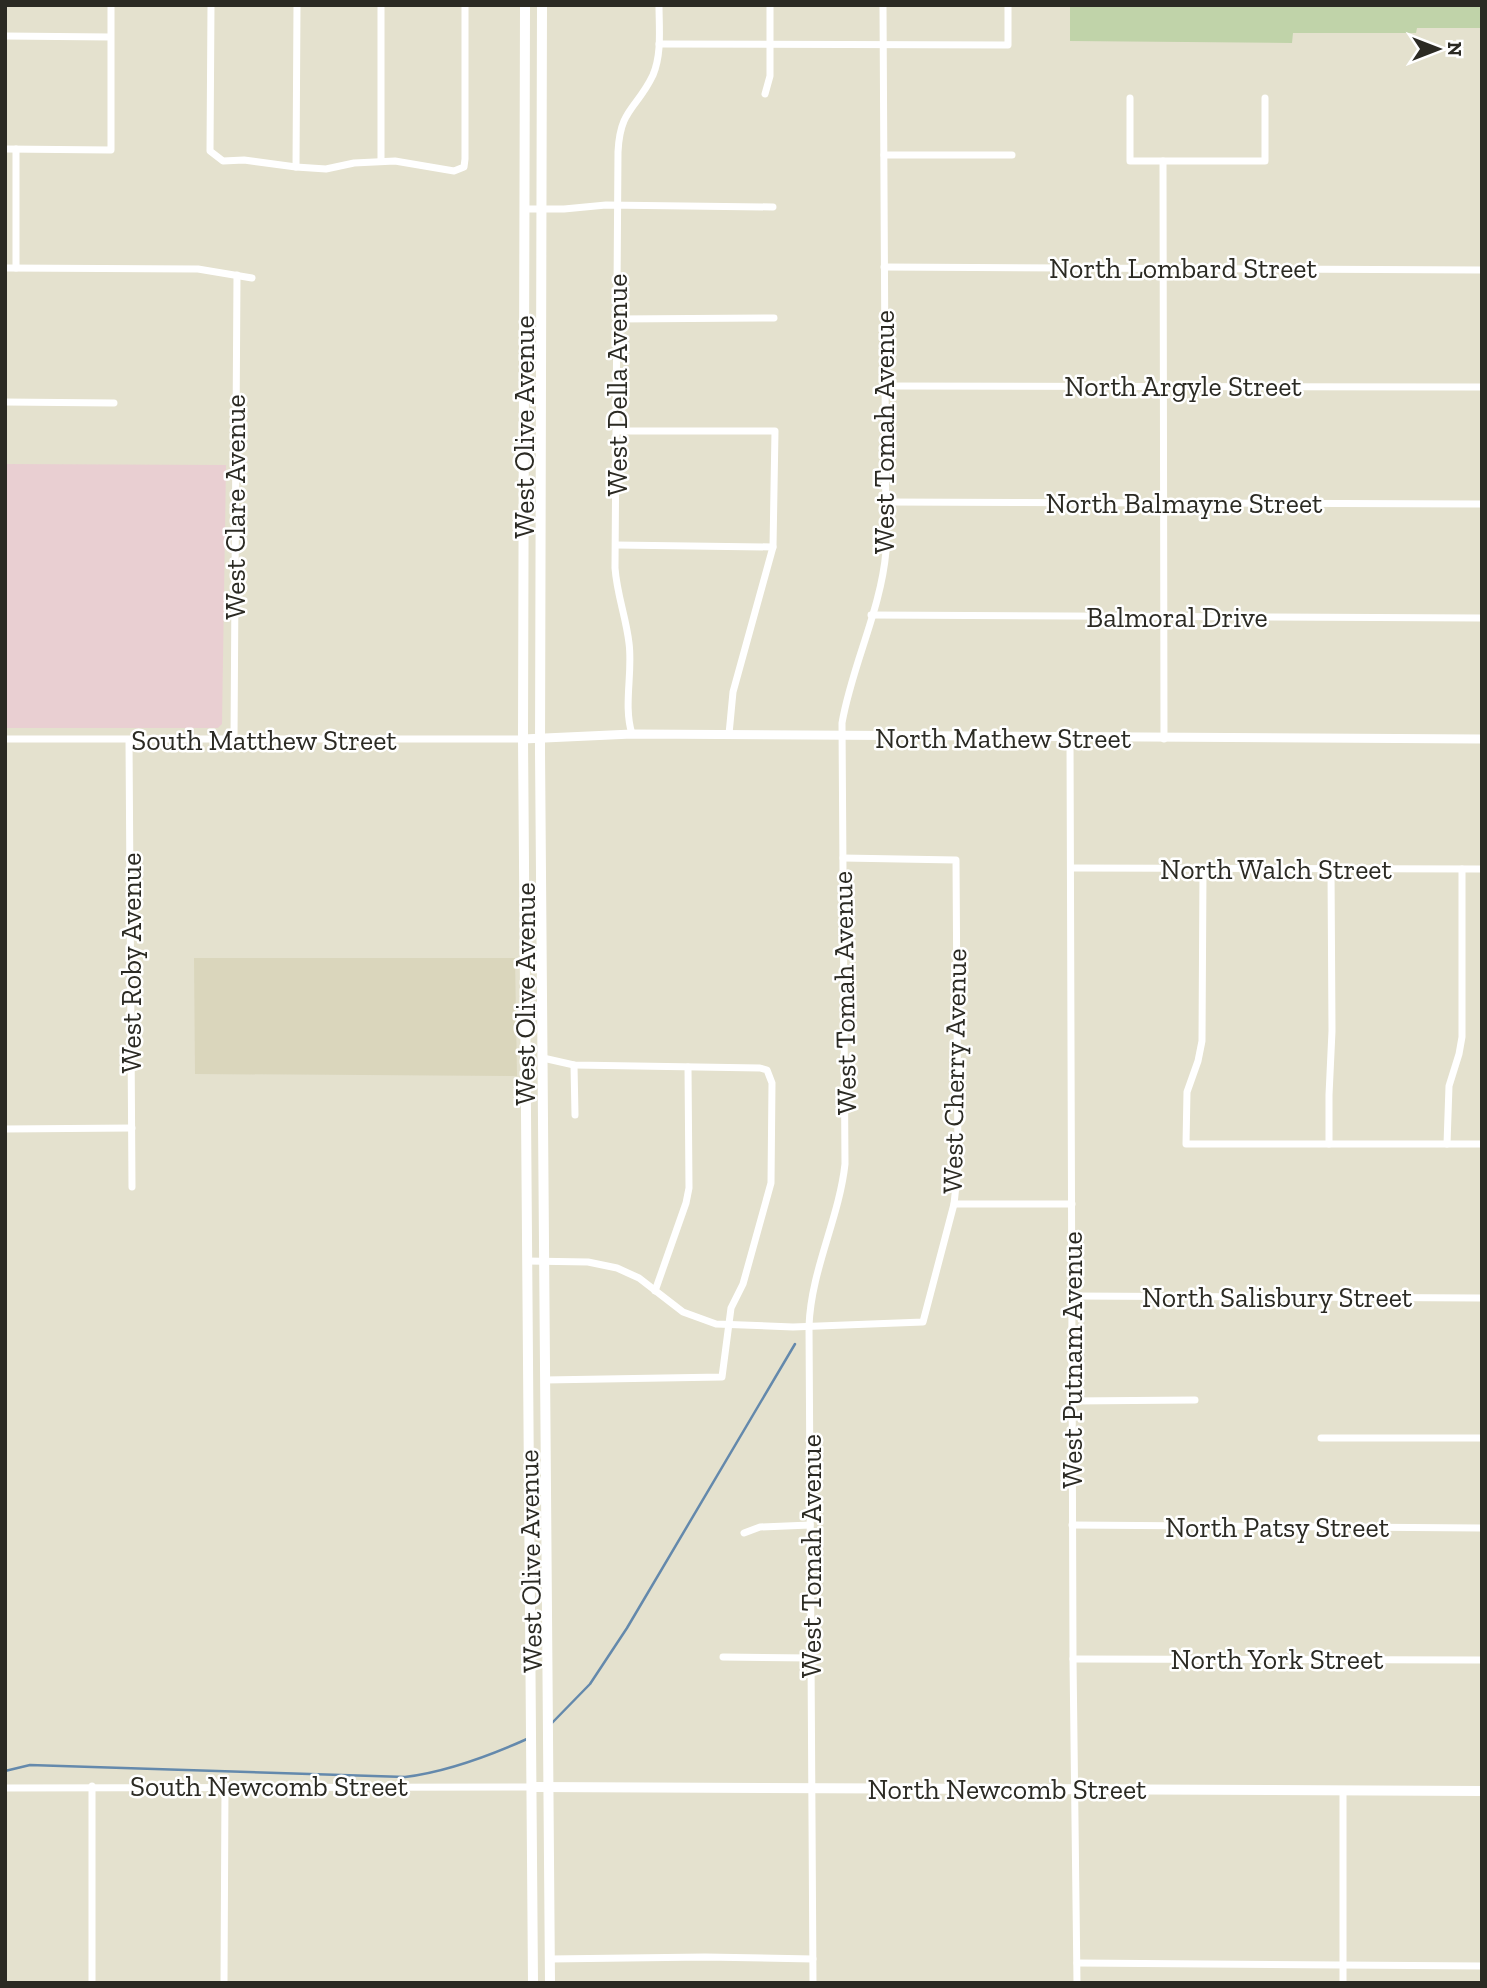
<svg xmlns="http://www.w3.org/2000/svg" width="1487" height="1988" font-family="'Zilla Slab',serif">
  <rect width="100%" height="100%" fill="#e4e1ce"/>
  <path fill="#dad6bc" d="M194,958h321l2,118 -322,-2z"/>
  <path fill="#e9cfd2" d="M5,464l221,1 -4,259 -4,4h-213z"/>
  <path fill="#c0d3a9" d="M1070,5h412v23h-65l-1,5h-123l-1,10 -222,-2z"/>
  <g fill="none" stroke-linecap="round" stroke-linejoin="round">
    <g stroke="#6489ac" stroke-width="2.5">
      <path d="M550,1725l40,-41 37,-56 168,-284"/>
      <path d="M5,1771l25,-6 375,12c41,-5 84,-21 122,-38"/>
    </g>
    <g stroke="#fff" stroke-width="7">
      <path d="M211,5l-1,146 13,10 21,-1 52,7 30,2 28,-6 41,-2 59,10 10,-4 1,-8v-154"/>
      <path d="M381,5v156"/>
      <path d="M5,36l105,1"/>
      <path d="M659,44l349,1v-40"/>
      <path d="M765,94l5,-18v-71"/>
      <path d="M1130,98v63h135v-63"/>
      <path d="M5,149l106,1v-145"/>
      <path d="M884,155h128"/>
      <path d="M1163,161l1,578"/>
      <path d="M296,167l1,-162"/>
      <path d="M524,209h40l42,-4 167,2"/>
      <path d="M884,267l598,3"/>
      <path d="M5,268l193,1 54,9"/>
      <path d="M16,268v-119"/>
      <path d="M617,319l157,-1"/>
      <path d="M885,386l597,1"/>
      <path d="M5,402l109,1"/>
      <path d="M617,431h158l-2,116 -40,145 -4,42"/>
      <path d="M886,502l596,2"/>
      <path d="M616,545l157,2"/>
      <path d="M871,615l611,3"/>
      <path d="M632,734c-9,-29 1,-61 -3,-91 -3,-26 -12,-48 -14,-75l3,-416c2,-44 19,-43 35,-77 9,-21 6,-47 6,-70"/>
      <path d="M1070,738l3,921 4,324"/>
      <path d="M5,739h518"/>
      <path d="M129,740l3,447"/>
      <path d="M234,740l3,-465"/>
      <path d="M1071,868l411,1"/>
      <path d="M1203,869l-1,172 -4,20 -11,31 -1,52h296"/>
      <path d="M543,1058l31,7 186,3 7,2 5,13 -1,100 -28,101 -12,24 -9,69 -177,3"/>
      <path d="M574,1065l1,50"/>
      <path d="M5,1129l127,-1"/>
      <path d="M1329,1144v-49l3,-64 -1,-162"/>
      <path d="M1447,1144l2,-58 10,-32 3,-17v-168"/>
      <path d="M954,1204h118"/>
      <path d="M527,1261l61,1 29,6 22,10 44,34 33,12 77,3 130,-5 31,-118 4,-37 -2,-307 -113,-2"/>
      <path d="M655,1291l31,-88 3,-15 -1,-121"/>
      <path d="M1072,1296l410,2"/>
      <path d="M1072,1401l123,-1"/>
      <path d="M1321,1438h161"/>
      <path d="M1072,1525l410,3"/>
      <path d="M744,1533l16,-6 50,-2"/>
      <path d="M723,1657l88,1"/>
      <path d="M1073,1659l409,1"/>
      <path d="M92,1786v197"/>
      <path d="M5,1788l527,-1"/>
      <path d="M1343,1791v192"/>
      <path d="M550,1959l155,-2 108,2"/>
      <path d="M1077,1963l405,3"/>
      <path d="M224,1983l1,-197"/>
      <path d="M813,1983l-4,-657c2,-56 30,-107 36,-162l-3,-441c10,-58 39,-113 44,-172l-3,-546"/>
    </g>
    <path stroke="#fff" stroke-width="9" d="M523,739l109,-5 850,5"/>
    <g stroke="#fff" stroke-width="10">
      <path d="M525,5l-2,734 10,1244"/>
      <path d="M542,5l-2,746 10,1232"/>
      <path d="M532,1787l950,4"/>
    </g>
  </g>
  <g text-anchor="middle" stroke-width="5" stroke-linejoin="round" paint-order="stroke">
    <g font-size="28" fill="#2b2a23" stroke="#fff">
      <text x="1183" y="278">North Lombard Street</text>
      <text transform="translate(617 385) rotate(-90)" y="10">West Della Avenue</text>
      <text x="1183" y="396">North Argyle Street</text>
      <text transform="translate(524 427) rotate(-90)" y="10">West Olive Avenue</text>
      <text transform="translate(884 432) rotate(-90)" y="10">West Tomah Avenue</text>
      <text x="1184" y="513">North Balmayne Street</text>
      <text transform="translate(235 507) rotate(-90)" y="10">West Clare Avenue</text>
      <text x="1177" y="627">Balmoral Drive</text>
      <text x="1003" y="748">North Mathew Street</text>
      <text x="264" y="750">South Matthew Street</text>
      <text x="1276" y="879">North Walch Street</text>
      <text transform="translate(131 963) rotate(-90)" y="10">West Roby Avenue</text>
      <text transform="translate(844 993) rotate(-91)" y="10">West Tomah Avenue</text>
      <text transform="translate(525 994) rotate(-90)" y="10">West Olive Avenue</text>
      <text transform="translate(954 1071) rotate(-89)" y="10">West Cherry Avenue</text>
      <text x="1277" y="1307">North Salisbury Street</text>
      <text transform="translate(1072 1360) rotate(-90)" y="10">West Putnam Avenue</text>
      <text x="1277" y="1537">North Patsy Street</text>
      <text transform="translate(811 1556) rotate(-90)" y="10">West Tomah Avenue</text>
      <text transform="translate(530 1561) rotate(-91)" y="10">West Olive Avenue</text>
      <text x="1277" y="1669">North York Street</text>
      <text x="269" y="1796">South Newcomb Street</text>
      <text x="1007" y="1799">North Newcomb Street</text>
    </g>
  </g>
  <rect width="1487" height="1988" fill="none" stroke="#2b2a23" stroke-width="14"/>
  <g transform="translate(1438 49) rotate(90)" stroke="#ffffff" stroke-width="5" paint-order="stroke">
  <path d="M0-5L12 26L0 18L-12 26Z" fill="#2b2a23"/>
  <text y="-10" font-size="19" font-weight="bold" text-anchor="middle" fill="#2b2a23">N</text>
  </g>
</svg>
